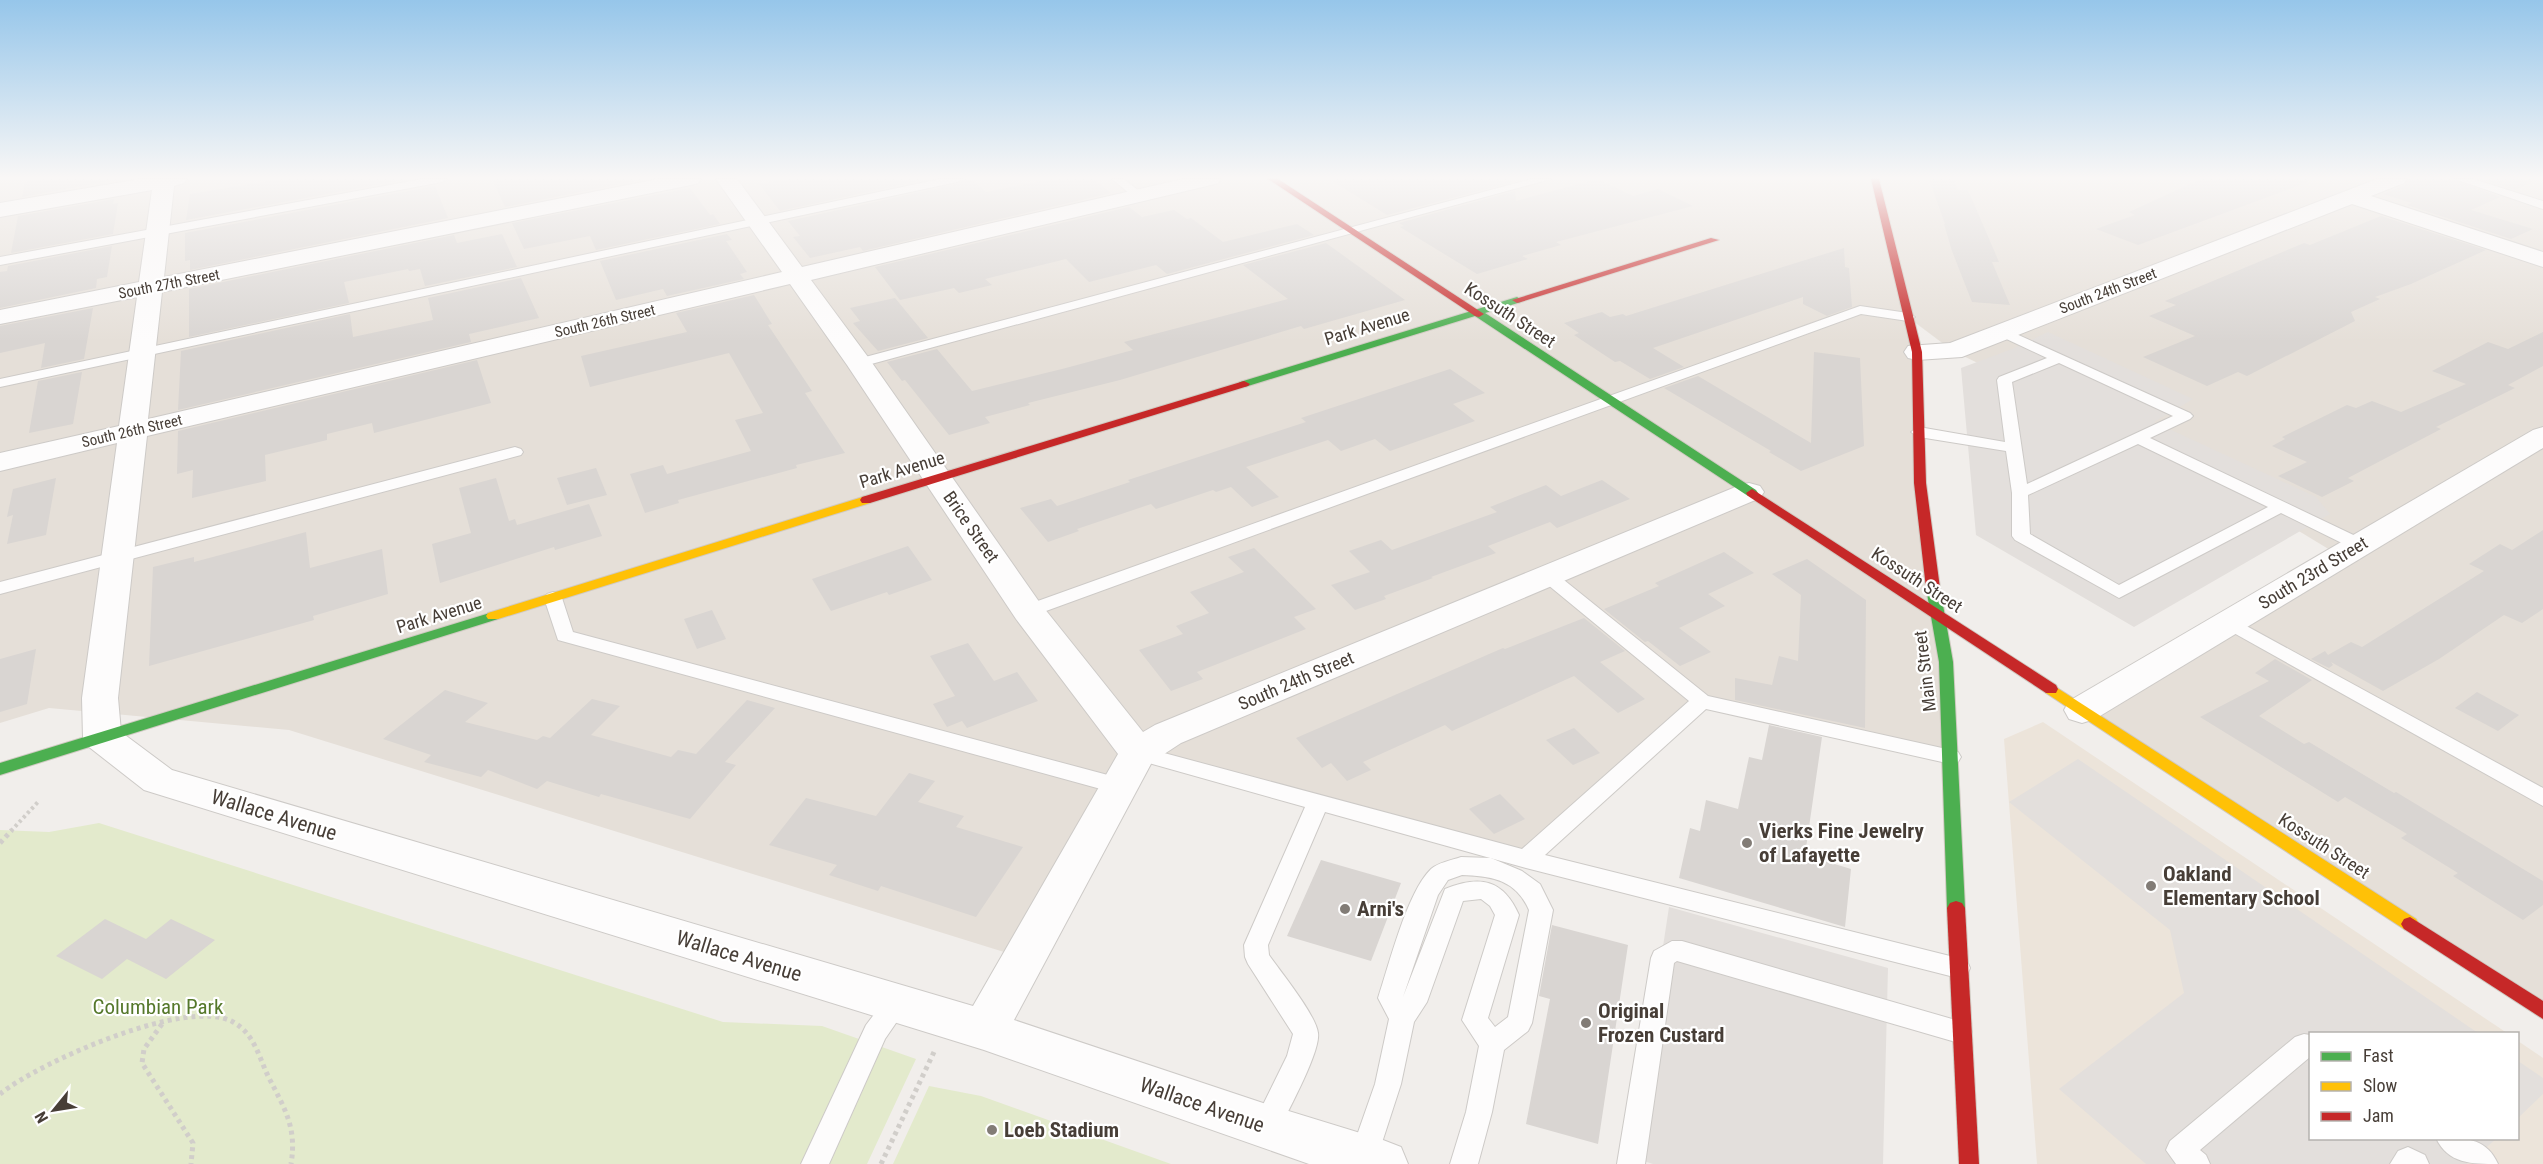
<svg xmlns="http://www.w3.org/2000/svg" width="2543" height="1164" font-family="'Roboto Condensed',sans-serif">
  <rect width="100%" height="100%" fill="#f1eeeb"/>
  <path fill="#e5dfd8" d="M0,179h2543v833l-461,-302 258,-154 -140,-85 -247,-120 -44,-33 42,439 -249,-56 -176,158 -388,-106 -134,199 -715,-222 -240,-22 -49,15z"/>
  <path fill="#ece4da" d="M2043,722l464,311 -197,1v104h208v-97l25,17v106h-506l-33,-425z"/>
  <g fill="#e3eacc">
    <path d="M99,823l624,199 99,4 94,33 -49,105h-867v-334l49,2z"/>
    <path d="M929,1086l52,10 190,68h-278z"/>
  </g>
  <g fill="#e3dfdc">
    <path d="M2048,332l145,67 -39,23 162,75 14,17 -196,113 -158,-92 -15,-167 51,-19z"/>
    <path d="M2078,759l400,274 -168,1v104l186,1 -29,25h-321l-87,-75 125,-96 -14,-63 -161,-128z"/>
    <path d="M1669,907l219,61 -5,196h-230l-22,-7z"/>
    <path d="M2518,1061l25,17v16l-25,24z"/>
  </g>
  <g fill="#d9d5d2">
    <path d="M44,179h76l-98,18 3,-15z"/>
    <path d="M282,179h126l-222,41 4,-26z"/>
    <path d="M492,179h153l-140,28z"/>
    <path d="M783,179h145l-148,32 -21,-27z"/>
    <path d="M964,179h7l15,13 66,-13h41l18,14 -248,58 -3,-4 -50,11 -17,-21 7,-1 -12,-15 169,-37z"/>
    <path d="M1329,179h184v3l-126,33z"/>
    <path d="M1598,179l35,17 25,-7 35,17 -137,36 5,3 -39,11 6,3 -51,15 -77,-47 4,-1 -5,-3 116,-32 1,10z"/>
    <path d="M1929,179h25l4,11h10l31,72h-7l18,43 -38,-3 -20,-51 -8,-27h1z"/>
    <path d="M2201,179h107v3l-170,63 -42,-16 39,-14 -6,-3z"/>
    <path d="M2409,179h44l47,18 -29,13 62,19 -22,10 -104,-34 5,-2 -29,-9 22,-9z"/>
    <path d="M2481,179h56l-22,11z"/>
    <path d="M435,186l13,32 -258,52v-10l-5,1v-28z"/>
    <path d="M690,188l20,27 3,-1 7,10 -124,26 -6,-14 -66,13 -12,-26z"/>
    <path d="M114,199l-1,5 5,-1 -5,31 -102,19 7,-37z"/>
    <path d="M1129,207l13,10 32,-7 13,9 4,-1 32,24 74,-18 17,11 -147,39 -11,-9 -67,17 -23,-23 -81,20 7,6 -33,8 -5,-5 -54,12 -25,-33z"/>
    <path d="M2381,216l105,34 -75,34 -36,13 5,2 -29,13 4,9 -108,55 -9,-4 -31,14 -64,-29 52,-21 -46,-20 27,-11 -11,-4 139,-58 6,2z"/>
    <path d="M502,234l15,33 -92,19 -5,-17 -11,2 -1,-2 -64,13 5,21 -160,34v-48l265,-54 3,8z"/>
    <path d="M727,234l5,6 -6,1 21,31 -7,2 4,5 -77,17 -4,-7 -47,11 -16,-39z"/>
    <path d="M1326,243l79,57 -101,29 -3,-3 -181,54 -92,23 2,2 -45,12 5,6 -41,12 -44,-55 -3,1 -15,-19 50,-13 35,42 90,-22 71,-19 -9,-8 164,-43 -45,-34z"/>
    <path d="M112,246l-5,31 -10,2 -1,9 -96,20v-36l7,-1 1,-5z"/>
    <path d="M1844,248l1,19 4,1 3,39 -25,9 -24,-12v-7l-150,51 31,19 -34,12 -30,-18 -5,1 -41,-27 5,-2 -15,-10 38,-11 8,5 13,-3 3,2z"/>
    <path d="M521,278l18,40 -70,16 2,8 -293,68 3,-59 169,-37 3,23 80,-17 -5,-22z"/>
    <path d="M754,295l18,29 -4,1 44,66 -7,2 40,60 -49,12 1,3 -119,32 1,3 -34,10 -15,-39 33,-9 4,9 84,-23 -16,-31 28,-7 -34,-60 -139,34 -9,-31 106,-24 -11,-19z"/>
    <path d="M895,298l33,40 -50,13 -25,-28 7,-2 -10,-13z"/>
    <path d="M93,308l-9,51 -43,9 4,-25 -45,10v-27z"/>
    <path d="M2543,332v34l-35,19 7,3 -79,39 5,2 -93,49 6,3 -32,16 -44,-21 29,-14 -35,-16 13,-7 -3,-2 65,-32 9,3 16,-7 29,11 65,-28 -34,-13 56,-29 20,7z"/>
    <path d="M1814,352l46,6 4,88 -63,25 -32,-19 2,-1 -107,-63 34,-12 113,67z"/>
    <path d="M477,360l14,43 -117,30 -2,-10 -45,11v6l-62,15 1,26 -74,17 1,-28 -16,4 1,-43z"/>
    <path d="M1450,369l35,24 -32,11 22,17 -85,30 -15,-12 -34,12 -13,-11 -82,27 33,30 -27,10 -21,-20 -15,5 -3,-2 -57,19 -5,-5 -74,25 2,2 -31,11 -28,-34 31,-9 6,7 73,-24 -2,-2 178,-58 -5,-4z"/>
    <path d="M82,372l-9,52 -44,9 9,-52z"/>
    <path d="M596,468l11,27 -40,10 -10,-27z"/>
    <path d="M56,478l-10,57 -39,9 6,-29 -6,2 6,-28z"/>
    <path d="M496,478l13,43 6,-2 2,6 72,-21 13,32 -47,14 -1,-3 -114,36 -8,-39 39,-11 -12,-45z"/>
    <path d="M1602,480l28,19 -73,29 -7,-6 -62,24 8,7 -65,24 2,1 -49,18 2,3 -31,11 -24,-25 39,-13 -21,-21 32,-11 11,10 105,-38 -7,-5 56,-22 15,11z"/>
    <path d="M2543,530v79l-21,14 -18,-8 -65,44 -56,32 -52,-29 2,3 -4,3 -18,-9 14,-8 3,4 23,-13 11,5 122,-76 -15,-7 31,-20 12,6z"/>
    <path d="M306,532l4,36 72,-19 6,45 -75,22 1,4 -165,46 4,-99 41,-10v5z"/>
    <path d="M908,546l24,34 -43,15 -2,-3 -56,19 -19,-32z"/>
    <path d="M1254,548l62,61 -22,8 12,12 -109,43 6,7 -32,12 -32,-41 44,-16 -7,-8 33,-13 -19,-21 54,-20 -16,-15z"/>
    <path d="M1724,552l30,21 -46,21 17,12 -46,22 32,24 -31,14 -32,-25 -3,1 -41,-33 55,-23 -4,-3z"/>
    <path d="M1807,559l59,41 -1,128 -130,-28v-22l37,7 7,-29 19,5 3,-66 -29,-21z"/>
    <path d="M712,610l14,29 -29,10 -13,-30z"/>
    <path d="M1584,618l41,33 -25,11 45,37 -27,14 -44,-37 -122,55 -7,-6 -82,37 8,8 -24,11 -16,-18 -9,5 -26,-30 207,-90 2,1z"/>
    <path d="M968,643l26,38 23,-9 21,29 -71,27 -5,-7 -15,6 -14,-23 22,-8 -25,-40z"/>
    <path d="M36,649l-9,55 -27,8v-53z"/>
    <path d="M2275,659l37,21 -53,36 45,28 5,-2 85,51 2,-1 147,89v24l-20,15 -70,-44 5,-3 -57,-35 6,-4 -62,-37 -7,5 -138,-85 69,-36 -14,-8z"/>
    <path d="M445,690l43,13 -23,19 72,18 6,-4 7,2 42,-39 28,7 -29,29 80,22 7,-7 18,4 51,-54 28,8 -50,54 11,3 -46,54 -89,-25 -2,3 -52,-16 -10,8 -49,-19 -7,7 -57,-15 7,-7 -48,-16z"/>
    <path d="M2477,692l42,23 -21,16 -43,-23z"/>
    <path d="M1769,725l53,12 -17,118 46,14 -6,58 -166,-49 11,-50 10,3 6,-31 32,9 11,-52 13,3z"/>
    <path d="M1574,728l26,25 -27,12 -27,-25z"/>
    <path d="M909,773l26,8 -17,21 46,14 -8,11 67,20 -47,70 -95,-31 -3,5 -49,-16 8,-10 -68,-20 37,-47 70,18z"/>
    <path d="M1500,794l25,25 -31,15 -25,-25z"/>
    <path d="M1321,860l80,23 -30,78 -84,-25z"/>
    <path d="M105,919l41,20 25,-20 44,21 -49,39 -39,-20 -25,20 -46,-23z"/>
    <path d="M1552,925l76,20 -30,199 -72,-20 24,-125 -11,-3z"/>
  </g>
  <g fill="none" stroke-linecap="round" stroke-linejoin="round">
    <g stroke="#cdcac7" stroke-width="2">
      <g id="lane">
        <path d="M422,179h25l-5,3 -442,83v-8z"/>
        <path d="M940,179h22l-5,3 -957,205v-8z"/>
        <path d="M1112,179h12l21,17 -2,2h-8z"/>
        <path d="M1532,179h19l-687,187h-10l-2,-3 2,-3z"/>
        <path d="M2455,179h18l70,22v8z"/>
        <path d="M1860,306l48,7 7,4 -7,4 -47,-7 -826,301h-14l-2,-4 2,-4z"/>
        <path d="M2003,328l187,85 3,3 -3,3 -40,19 216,103 3,4 -3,4h-12l-73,-36 -162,85 -104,-58 -3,-4v-43l-6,-42 -87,-14 -8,-5 8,-5 86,15 -8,-62 2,-3 48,-19 -49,-23 -2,-3zM2059,363l114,53 -146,68 -15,-102zM2138,444l130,63 -149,78 -89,-51 -2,-39z"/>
        <path d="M515,447l6,2 2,3 -2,3 -521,139v-12z"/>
        <path d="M1548,571l6,1 154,124 243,54 7,2 3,5 -3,5 -7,2 -245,-55 -161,146 413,103 9,3 3,7 -3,7 -9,3 -432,-110 -201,-56 -57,133 1,10c12,17 47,60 49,78 3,19 -33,83 -42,103l-10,3 -10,-3 -4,-9 35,-71 6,-22 -45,-70 -3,-7 -1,-12 61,-138 -174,-49 -3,-5 3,-5 7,-2 384,103 167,-148 -147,-121 -3,-4 3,-4z"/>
        <path d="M553,592l6,2 3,4 11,34 546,146 8,2 3,6 -3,6 -8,2 -561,-154 -14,-42 3,-4z"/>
        <path d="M2230,617l313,171v18l-320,-179 -2,-4 2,-4z"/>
        <path d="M1461,857l30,1 31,13 18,13 13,26 -21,113 -4,8 -24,19 -12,62 -14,52h-28l16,-52 13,-66 -17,-26 33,-105 -5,-9 -9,-7 -18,2 -36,101 -13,20 -13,62 -24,74 -3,6h-22l-3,-6 26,-74 14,-65 -11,-21c11,-33 29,-106 53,-129 6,-6 21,-9 30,-12zM1462,875c30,1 54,5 67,35l-21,107 -13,10 -7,-9 31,-103c-16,-36 -39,-40 -74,-26l-42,108 35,-102 10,-15z"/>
        <path d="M1672,941h10l277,80 9,3 4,8 -4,8 -9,3 -282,-82 -3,2 -29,201h-28l34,-206 3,-7z"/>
        <path d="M897,993l9,3 3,8 -24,35 -56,125h-28l65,-139 22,-29z"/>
        <path d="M2304,1034l6,1v22l-110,93 6,5 4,9h-34l-10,-14 4,-9 125,-104z"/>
        <path d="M2436,1138c26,0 50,-2 62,26 -26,0 -50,0 -62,-26z"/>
        <path d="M2408,1147l17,8 4,9h-39l8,-13z"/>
      </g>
    </g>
    <g stroke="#cdcac7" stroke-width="2">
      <g id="street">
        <path d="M140,179h47l-3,4 -10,3 -10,91 494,-98h43l-3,4 -7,2 -529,107 -14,127 634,-147 -66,-93h21l65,88 381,-88h38l-3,4 -7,2 -400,95 57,77 172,246 103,129 12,-7 583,-239 11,-3 11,3 4,6 -4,6 -579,245 -29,19 -138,258 252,84 117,36 18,7 7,17h-99l-325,-114 -840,-260 -55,-43 -6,-9 -1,-40 35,-255 -117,28v-18l119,-27 18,-129 -137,27v-14l139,-28 13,-92 -152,27v-14zM790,284l57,81 169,254 102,135 -145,252 -801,-236 -51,-38 -3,-34 29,-262z"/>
        <path d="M2377,179h30l-3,4 -33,13 172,56v15l-191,-63 -390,153 -45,3 -9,-2 -4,-6 4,-6 42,-3z"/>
        <path d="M2543,427v21l-448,271 -13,4 -13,-4 -5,-9 5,-9 464,-271z"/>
      </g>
    </g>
    <g stroke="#d0cac2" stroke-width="2">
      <g id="fast">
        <path d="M1517,297l5,3 -1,2 -36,11 271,177 2,3 -2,3h-8l-273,-180 -227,70 -4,1 -6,-3 2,-2z"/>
        <path d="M1933,584l7,4 13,74 12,246 -3,5 -6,2 -6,-2 -3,-5 -8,-246 -13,-74z"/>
        <path d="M493,612l7,4 -2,3 -498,156v-12z"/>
      </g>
    </g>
    <g stroke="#d0cac2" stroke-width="2">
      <g id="slow">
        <path d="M866,496l6,4 -2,3 -372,116h-10l-2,-3 2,-3z"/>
        <path d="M2051,684l365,235 3,5 -3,5 -6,2 -6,-2 -358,-236 -2,-4 2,-4z"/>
      </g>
    </g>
    <g stroke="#d0cac2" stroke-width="2">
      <g id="jam">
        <path d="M1268,179h10l206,135 -5,3 -4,-1z"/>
        <path d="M1871,179h8l43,173 4,131 14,105 -7,4 -7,-4 -12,-105 -2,-131z"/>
        <path d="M1711,238l8,2 -198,62 -4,1 -5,-3z"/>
        <path d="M1244,381l6,3 -2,2 -378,117h-8l-2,-3 2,-3z"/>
        <path d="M1752,489l304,196 2,4 -2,4h-10l-298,-197 -2,-3z"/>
        <path d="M1956,901l6,2 3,5 14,256h-20l-12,-256 3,-5z"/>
        <path d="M2410,917l133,84v18l-139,-90 -3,-5 3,-5z"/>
      </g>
    </g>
    <path stroke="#d1ceca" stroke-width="4" stroke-dasharray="3 3" stroke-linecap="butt" d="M11,831l27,-29"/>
    <g stroke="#d1ceca" stroke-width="5" stroke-dasharray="4 4" stroke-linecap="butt">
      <path d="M0,843l12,-13"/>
      <path d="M162,1024l-18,25 -2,14 51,80 -2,21"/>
      <path d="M0,1094c38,-31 187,-98 233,-72 22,12 26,36 36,56 16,31 28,50 22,86"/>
      <path d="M881,1164l53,-112"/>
    </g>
    <use href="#lane" fill="#fdfcfc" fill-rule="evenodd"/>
    <use href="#street" fill="#fdfcfc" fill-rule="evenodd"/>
    <use href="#fast" fill="#4caf50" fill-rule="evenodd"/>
    <use href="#slow" fill="#ffc107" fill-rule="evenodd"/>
    <use href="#jam" fill="#c62828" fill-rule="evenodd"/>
  </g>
  <linearGradient id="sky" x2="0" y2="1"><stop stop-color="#96c6ea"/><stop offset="0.52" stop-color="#f9f7f6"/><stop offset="1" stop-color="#f9f7f6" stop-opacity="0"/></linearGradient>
  <rect width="2543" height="342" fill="url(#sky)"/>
  <g fill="#827c76" stroke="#fff" stroke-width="2">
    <circle cx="1747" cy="843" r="6"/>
    <circle cx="2151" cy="886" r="6"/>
    <circle cx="1345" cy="909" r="6"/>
    <circle cx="1586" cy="1023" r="6"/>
    <circle cx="992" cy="1130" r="6"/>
  </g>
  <g text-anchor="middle" stroke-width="4.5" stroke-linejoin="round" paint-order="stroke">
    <g font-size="15" fill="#473e37" stroke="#fff">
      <text transform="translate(169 284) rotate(-11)" y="5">South 27th Street</text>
      <text transform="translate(2108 291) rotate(-21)" y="5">South 24th Street</text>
      <text transform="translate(605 321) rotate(-13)" y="5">South 26th Street</text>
      <text transform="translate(132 431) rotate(-13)" y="5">South 26th Street</text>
    </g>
    <g font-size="18" fill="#473e37" stroke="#fff">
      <text transform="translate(1510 315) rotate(33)" y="6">Kossuth Street</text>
      <text transform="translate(1367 327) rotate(-17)" y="6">Park Avenue</text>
      <text transform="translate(902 470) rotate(-17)" y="6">Park Avenue</text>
      <text transform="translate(971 527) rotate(55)" y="6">Brice Street</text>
      <text transform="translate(2313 573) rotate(-31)" y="6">South 23rd Street</text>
      <text transform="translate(1917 580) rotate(33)" y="6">Kossuth Street</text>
      <text transform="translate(439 615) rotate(-17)" y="6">Park Avenue</text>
      <text transform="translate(1925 671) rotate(-97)" y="6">Main Street</text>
      <text transform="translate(1296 681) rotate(-23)" y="6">South 24th Street</text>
      <text transform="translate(2324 846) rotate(33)" y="6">Kossuth Street</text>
    </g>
    <g font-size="21" fill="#473e37" stroke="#fff">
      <text transform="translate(274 815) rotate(17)" y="7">Wallace Avenue</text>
      <text transform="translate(739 956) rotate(17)" y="7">Wallace Avenue</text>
      <text transform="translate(1202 1105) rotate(19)" y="7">Wallace Avenue</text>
    </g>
    <g font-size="21" font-weight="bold" fill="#473e37" stroke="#fff" text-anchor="start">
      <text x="1759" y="838">Vierks Fine Jewelry<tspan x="1759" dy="24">of Lafayette</tspan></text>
      <text x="2163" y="881">Oakland<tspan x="2163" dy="24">Elementary School</tspan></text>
      <text x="1357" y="916">Arni's</text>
      <text x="1598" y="1018">Original<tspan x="1598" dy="24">Frozen Custard</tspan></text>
      <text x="1004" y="1137">Loeb Stadium</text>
    </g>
    <g font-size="21" fill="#55782b" stroke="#fff">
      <text x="158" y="1014">Columbian Park</text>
    </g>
  </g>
  <rect x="2309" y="1032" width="210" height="108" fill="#ffffff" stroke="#b5b2af" stroke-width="1.5"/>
  <rect x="2321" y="1052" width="30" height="9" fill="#4caf50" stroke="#b5b2af" stroke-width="1.5"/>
  <text x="2363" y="1062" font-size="18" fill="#473e37">Fast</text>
  <rect x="2321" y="1082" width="30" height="9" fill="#ffc107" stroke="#b5b2af" stroke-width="1.5"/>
  <text x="2363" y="1092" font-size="18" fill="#473e37">Slow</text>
  <rect x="2321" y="1112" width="30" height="9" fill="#c62828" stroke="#b5b2af" stroke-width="1.5"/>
  <text x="2363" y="1122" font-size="18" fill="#473e37">Jam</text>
  <g transform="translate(54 1110) rotate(240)" stroke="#ffffff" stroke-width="4.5" paint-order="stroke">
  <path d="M0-4.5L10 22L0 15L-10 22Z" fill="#473e37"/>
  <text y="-9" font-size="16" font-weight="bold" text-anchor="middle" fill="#473e37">N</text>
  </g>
</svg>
